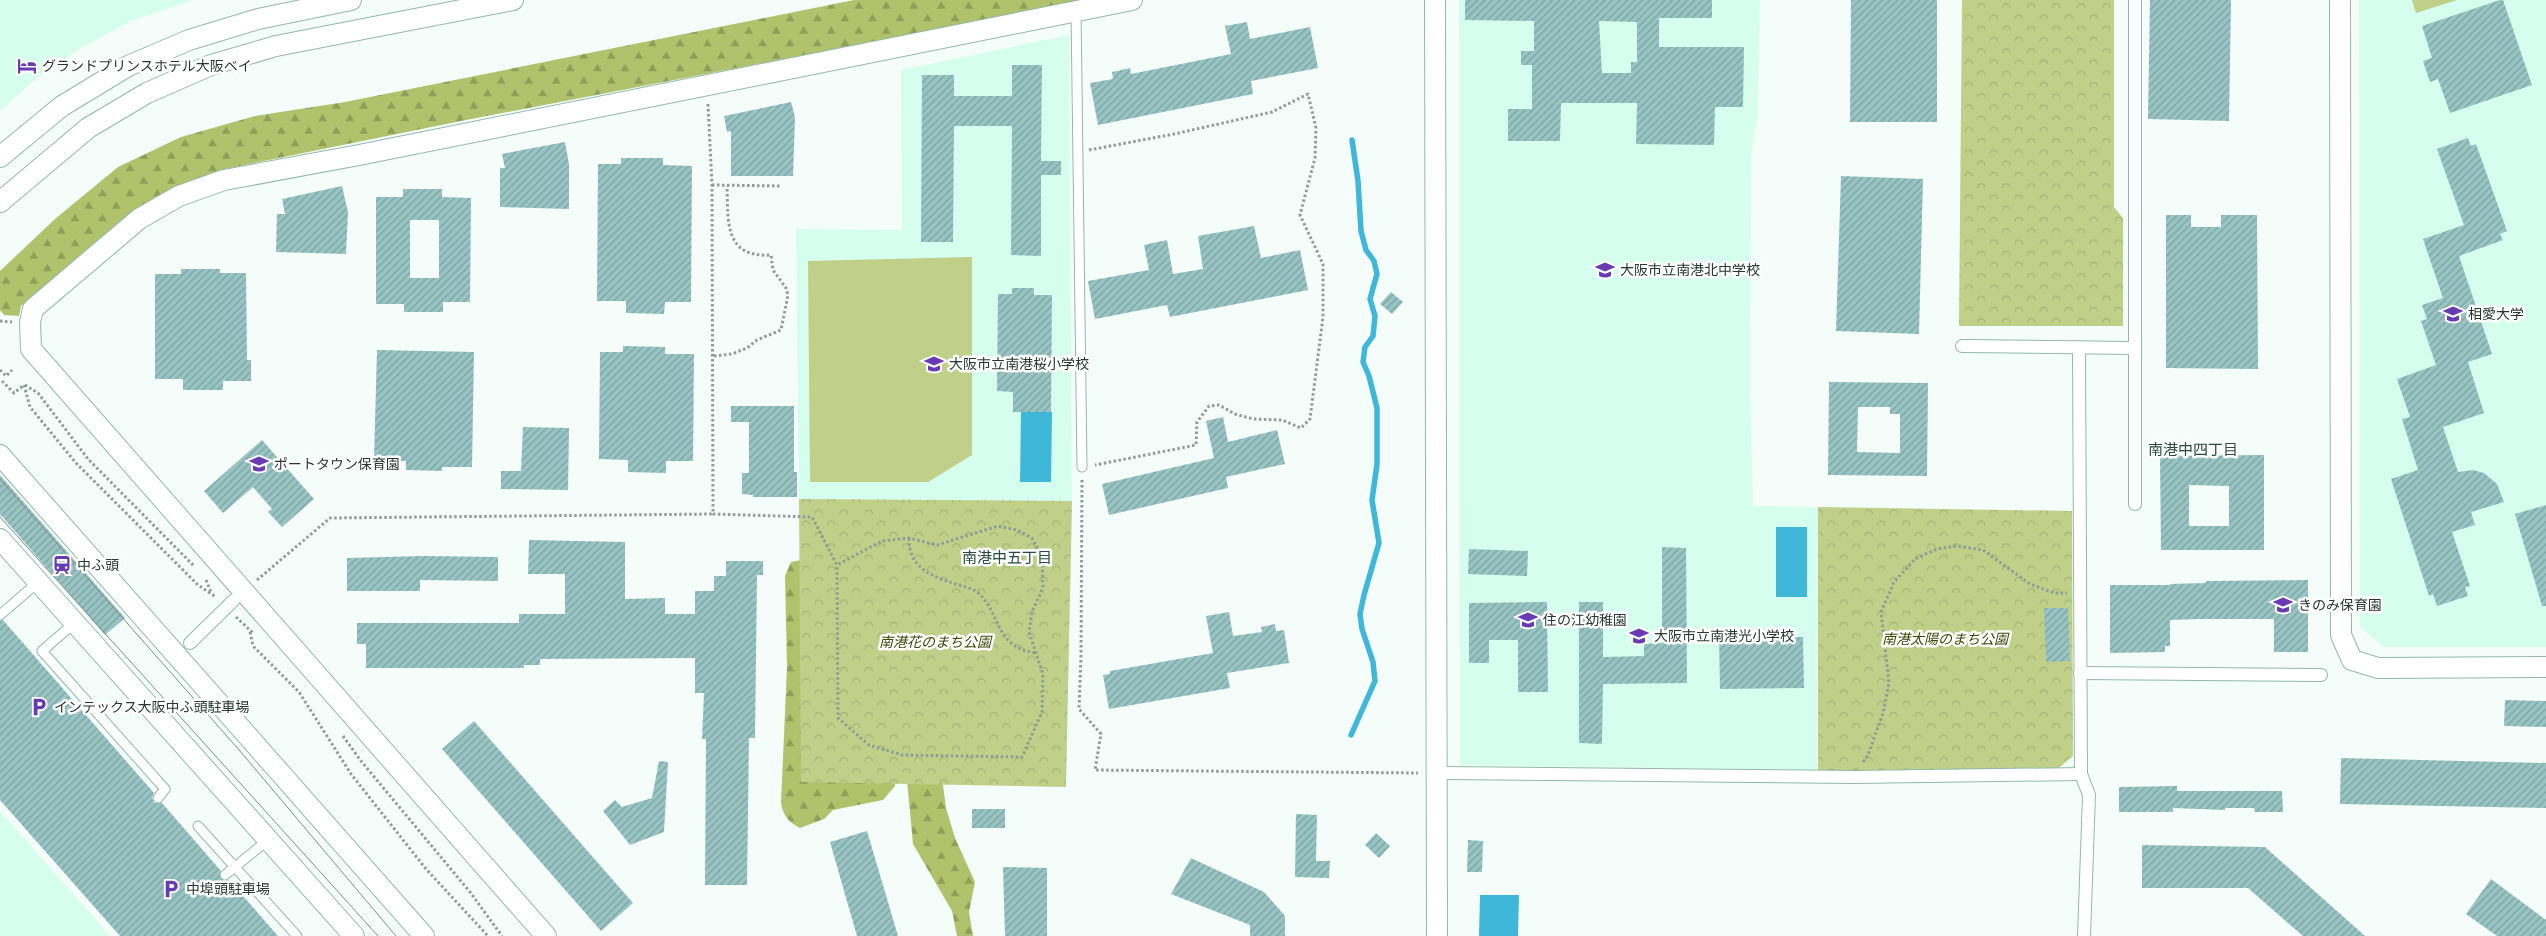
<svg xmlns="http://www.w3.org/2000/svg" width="2546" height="936" font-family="'Playfair Display','Noto Sans JP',serif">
  <defs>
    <pattern id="forest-firs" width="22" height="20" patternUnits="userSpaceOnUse" patternTransform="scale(1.25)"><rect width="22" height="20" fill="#b0c26b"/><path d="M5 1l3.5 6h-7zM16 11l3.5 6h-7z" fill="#8f9e59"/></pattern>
    <pattern id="park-crowns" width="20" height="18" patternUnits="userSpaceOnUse" patternTransform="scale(1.25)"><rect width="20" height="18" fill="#c0d089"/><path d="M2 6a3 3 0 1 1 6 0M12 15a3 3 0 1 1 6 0" fill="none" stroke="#a5b377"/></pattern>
    <pattern id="building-hatch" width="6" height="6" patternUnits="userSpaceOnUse" patternTransform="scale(1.25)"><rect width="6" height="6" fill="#98c5c4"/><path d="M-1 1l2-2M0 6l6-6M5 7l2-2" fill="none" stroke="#7ca1a0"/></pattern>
  </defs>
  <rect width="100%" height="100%" fill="#f5fdfa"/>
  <g fill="#d5feee">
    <path d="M0,0h193l-62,21 -57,31 -41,29 -33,30z"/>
    <path d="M1459,0h301l-2,112 -7,43 -1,231 3,120 65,1 -1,263 -357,-5z"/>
    <path d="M2359,0h187v647h-162l-24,-20z"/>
    <path d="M1069,35l3,466 -273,-2 -3,-270 106,1 -1,-160z"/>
    <path d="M0,811l110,125h-110z"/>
  </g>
  <g fill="url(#forest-firs)">
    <path d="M854,0h228l-142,29 -479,92 -241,49 -61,25 -40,27 -98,84 -2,10 -15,-1 -4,-5v-39l55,-52 63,-52 63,-30 74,-21 90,-14z"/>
    <path d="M806,559l89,214v13l-12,14 -50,10 -9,9 -24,9c-11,-6 -17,-12 -19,-25l6,-136 -2,-91 6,-14z"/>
    <path d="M936,767l7,18 3,23 9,30 20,44 -6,30 4,24h-16l-5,-25 -39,-67 -6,-63z"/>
  </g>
  <g fill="url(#park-crowns)">
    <path d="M1962,0h152v207l9,11v108h-164z"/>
    <path d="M799,499l273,2 -6,286 -265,-5z"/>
    <path d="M1818,507l254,4 1,245 -19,16 -236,-2z"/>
  </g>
  <g fill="#c0d089">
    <path d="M2412,0h45l-41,13z"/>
    <path d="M972,257v198l-44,27h-118l-2,-221z"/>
  </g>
  <g fill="#3eb7d9">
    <path d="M1021,412h31l-1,70h-31z"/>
    <rect x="1776" y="527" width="31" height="70"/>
    <path d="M1480,895h39l-1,41h-39z"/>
  </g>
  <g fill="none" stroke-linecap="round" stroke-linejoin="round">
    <path stroke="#3eb7d9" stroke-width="5.5" d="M1351,735l24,-54 -2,-19 -11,-33 -2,-15 4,-19 15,-52 -7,-43 5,-36v-56l-8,-32 -6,-14 2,-15 8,-11 2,-20 -5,-17 7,-25 -3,-13 -8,-11 -5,-19 -3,-50 -6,-41"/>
  </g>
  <g fill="url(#building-hatch)" fill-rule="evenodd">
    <path d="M1465,0h247v18h-53v29h85l-1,60h-28l-1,38 -78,-1 1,-41h-76l-1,38h-52v-32h24v-44h-11v-14h13v-30l-69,-1zM1599,21l38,1v40h-6v11h-29z"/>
    <path d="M1851,0h86v122h-87z"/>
    <path d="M2150,0h81l-2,121 -81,-2z"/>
    <path d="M2500,0h3l29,85 -82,28 -12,-34 -8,3 -7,-21 9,-3 -10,-32z"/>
    <path d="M1247,22l3,17 60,-12 8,41 -67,13 2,13 -155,31 -8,-42 23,-4 -1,-7 18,-4 1,6 100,-20 -6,-28z"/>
    <path d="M1012,65h30l-1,96h20v14h-20v81l-30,-1 1,-129h-58l-1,116h-32l1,-167h32v21h58z"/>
    <path d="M791,102l4,15 -2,59h-62v-45l-4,1 -3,-16z"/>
    <path d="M2468,138l3,8 5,-2 31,87 -7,3 3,6 -44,16 33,98 -24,8 16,51 -41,14 15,45 15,-2 11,3 13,11 7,18 -33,10 4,13 -23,7 18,54 -5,1 3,9 -31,10 -4,-12 -4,2 -38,-117 27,-9 -16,-51 8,-2 -13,-38 39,-14 -15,-44 6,-2 -5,-14 21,-7 -20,-59 41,-14 -27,-76z"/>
    <path d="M565,142l4,22v45l-69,-2v-39h5l-3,-14z"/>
    <path d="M621,158h42v7l29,1 -1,136h-26l-1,12 -38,-1v-12h-29l1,-137h23z"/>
    <path d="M1841,176l82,3 -4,155 -83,-3z"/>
    <path d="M342,186l6,26 -2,42 -70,-2 1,-38h8l-3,-15z"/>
    <path d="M403,189h39v8l29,1 -1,104h-27v10h-39v-8h-28v-107h27zM410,220h29v58h-29z"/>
    <path d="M2166,215h25v12h30v-12h36l1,154 -92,-1z"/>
    <path d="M1254,226l7,32 39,-8 8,40 -138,27 -3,-12 -72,14 -7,-38 61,-11 -5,-25 23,-5 6,34 30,-5 -5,-33z"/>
    <path d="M181,269h39v4h26l1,87h4v21h-28v9h-40v-11h-28v-105h26z"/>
    <path d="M1012,288h22v7h18l-1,117h-38v-20l-16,-1 1,-97h14z"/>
    <path d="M1391,292l12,10 -11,12 -12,-10z"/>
    <path d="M623,346l42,1v7h29l-1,107h-27v12l-38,-1v-12l-29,-1 1,-107h23z"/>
    <path d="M377,350l97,2 -2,115h-30v4l-36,-1v-9l-32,-1z"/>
    <path d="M1829,382l99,1 -1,93 -99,-1zM1858,407h32v7h10v39l-43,-1z"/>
    <path d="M731,406h63v66h3v25h-44v-2l-11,-1v-21h7v-51h-18z"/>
    <path d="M1223,417l5,25 49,-12 8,34 -59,13 2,11 -119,27 -7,-31 112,-26 -8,-37z"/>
    <path d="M523,427l46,1 -1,62 -67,-1v-18h20z"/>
    <path d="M262,440l52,59 -32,28 -14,-15 4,-3 -19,-22 -30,26 -19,-22z"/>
    <path d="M2264,455v95h-103l-1,-94zM2189,485l40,1v40h-40z"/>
    <path d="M0,475l125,143 -20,17 -105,-121z"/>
    <path d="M2546,505v101h-4l-27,-92z"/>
    <path d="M529,540l96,2v57l40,-1v16h30v-23h19v-15h12v-15h37v14h-6l-2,163h-6l-2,147h-42l1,-146h-4l2,-46h-9v-35l-155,1v6h-16v3h-158v-24h-9v-21h162v-9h46v-40h-37z"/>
    <path d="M1662,547l24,1 1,135 -84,1 -1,60 -23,-1v-141h24v55l41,-1v-12l18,-1z"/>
    <path d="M1469,549l59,2 -1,25 -59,-2z"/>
    <path d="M423,556l75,1v24l-78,-1v11h-73v-33z"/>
    <path d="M2308,580v72h-34v-33h-74l-30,1v26h-5v6l-55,1v-68h60v-1l36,-1v-2z"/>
    <path d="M1547,602l1,90h-30v-52h-29v23h-20v-60z"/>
    <path d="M2044,608h24l2,53 -24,1z"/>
    <path d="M1229,612l4,24 29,-4 -1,-5 14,-3 1,7 8,-1 5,33 -62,10 3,15 -121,21 -6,-34 7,-1v-3l103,-18 -7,-37z"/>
    <path d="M3,620l151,173 -2,5 2,5h8l59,68v8l8,1 49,56h-158l-120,-136v-179z"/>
    <path d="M1803,637l1,51 -84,1 -1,-51z"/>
    <path d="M2505,700l41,1v26l-42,-1z"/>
    <path d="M474,721l159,182 -32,28 -159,-182z"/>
    <path d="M2341,758l205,5v45l-206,-4z"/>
    <path d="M659,761l9,1 -4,70 -34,13 -27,-34 12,-11 7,7 30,-9z"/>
    <path d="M2177,786v5h105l1,21h-28l-1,-4h-29v2l-52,-2v4h-54v-25z"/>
    <rect x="972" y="809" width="33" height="19"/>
    <path d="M1296,814l21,1 -1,46h14l-1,17 -34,-1z"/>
    <path d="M867,831l31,105h-41l-27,-94z"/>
    <path d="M1376,833l14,13 -11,12 -14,-13z"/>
    <path d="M1468,840l15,1 -1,31h-15z"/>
    <path d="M2142,845l123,2 100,89h-62l-55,-48h-106z"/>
    <path d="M1191,858l73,34 21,24v20h-35v-11l-79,-31z"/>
    <path d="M1003,867l44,1v68h-42z"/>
    <path d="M2491,879l55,41v16h-49l-31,-22z"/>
  </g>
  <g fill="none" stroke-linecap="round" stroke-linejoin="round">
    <g stroke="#91b9aa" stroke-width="11">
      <g id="service">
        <path d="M1076,11l6,456"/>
        <path d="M0,615l37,-32"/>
        <path d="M73,624l-31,27 123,138 -7,9"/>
        <path d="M198,826l99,110"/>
        <path d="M225,875l43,-35"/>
      </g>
    </g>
    <g stroke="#91b9aa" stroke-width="14">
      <g id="pedestrian">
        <path d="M1962,346l171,2"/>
        <path d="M2079,347l2,427 8,21 -5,141"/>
        <path d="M2135,504v-504"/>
        <path d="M190,643l44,-43"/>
        <path d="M2080,673l241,2"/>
        <path d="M1437,773l416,4 228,-3"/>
      </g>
    </g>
    <g stroke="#91b9aa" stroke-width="22">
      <g id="tertiary">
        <path d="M1435,0l2,936"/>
        <path d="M2340,0l1,635 11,25 26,8 168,-1"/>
        <path d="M0,157l62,-51 66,-40 61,-26 69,-21 93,-19"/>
        <path d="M0,202l88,-74 59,-35 64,-28 65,-19 237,-46"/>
        <path d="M0,455l424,481"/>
        <path d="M0,539l354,397"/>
        <path d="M546,936l-515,-587 -1,-27 3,-13 106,-90 40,-23 45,-16 135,-25 773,-155"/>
      </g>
    </g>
    <g stroke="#909c97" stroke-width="3" stroke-dasharray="2.5 2.5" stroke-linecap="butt">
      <path d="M708,104l4,81 1,329 99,3 25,48 45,-24 27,-3 28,7 61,-19 19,4 15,8 10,19 1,31 -11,24 -3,20 14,42 -1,38 -20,45 -120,-2 -33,-10 -31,-27 -1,-153"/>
      <path d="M1089,150l85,-16 98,-22 36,-18 8,34 -1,30 -15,57 23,49v53l-13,102 -9,9 -19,-8 -29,-1 -18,-5 -16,-9 -10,1 -12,16 -1,23 -101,20"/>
      <path d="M712,185l69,1"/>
      <path d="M0,321l12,1"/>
      <path d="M714,356l18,-2 15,-6 10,-8 24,-10 7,-35 -2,-7 -13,-18 -2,-15c-47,3 -43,-34 -44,-69"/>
      <path d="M0,370l6,6 6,-6"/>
      <path d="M2,381l12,12 10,-8"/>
      <path d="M24,385l6,22 46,56 122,122 18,12"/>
      <path d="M25,385l13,8 50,66 106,107"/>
      <path d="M1082,480l-1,176 -2,53 22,25 -6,36 323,3"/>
      <path d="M909,538c-1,31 25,39 50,47 6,2 13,3 18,7 24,19 16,55 59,61"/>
      <path d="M206,580l5,12"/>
      <path d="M257,580l73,-62 383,-4"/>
      <path d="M236,617l17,16"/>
      <path d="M250,632l3,14 46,46 52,82 75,95 62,67"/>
      <path d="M343,736l18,25 109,131 32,44"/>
      <path d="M1863,762l5,-7 15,-42 6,-30 -8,-71 13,-30 21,-23 22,-10 19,-3 27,4 47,34 24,9h13"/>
    </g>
    <use href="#service" stroke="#fff" stroke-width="9"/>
    <use href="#pedestrian" stroke="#fff" stroke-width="12"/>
    <use href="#tertiary" stroke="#fff" stroke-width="20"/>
    <g stroke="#7f8b87" stroke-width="1">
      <path d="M0,479l240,272 156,185"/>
      <path d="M0,517l378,419"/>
    </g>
  </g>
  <defs>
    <g id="hotel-bare" transform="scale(1.5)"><path d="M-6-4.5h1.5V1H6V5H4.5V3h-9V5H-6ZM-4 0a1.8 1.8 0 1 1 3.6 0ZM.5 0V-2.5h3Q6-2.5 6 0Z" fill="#693bb2" stroke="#fff" stroke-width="2.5" paint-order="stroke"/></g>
    <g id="school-bare" transform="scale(1.5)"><path d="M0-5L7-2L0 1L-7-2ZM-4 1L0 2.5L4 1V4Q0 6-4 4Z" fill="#693bb2" stroke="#fff" stroke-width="2.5" paint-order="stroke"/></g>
    <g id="university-bare" transform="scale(1.5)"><path d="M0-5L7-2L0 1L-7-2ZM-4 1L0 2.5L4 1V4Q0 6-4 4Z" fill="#693bb2" stroke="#fff" stroke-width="2.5" paint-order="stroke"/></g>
    <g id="station-bare" transform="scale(1.5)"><path d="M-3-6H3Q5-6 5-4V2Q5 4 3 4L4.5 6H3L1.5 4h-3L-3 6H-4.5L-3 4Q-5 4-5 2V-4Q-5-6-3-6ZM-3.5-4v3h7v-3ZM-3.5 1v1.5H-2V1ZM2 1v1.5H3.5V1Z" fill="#693bb2" stroke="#fff" stroke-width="2.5" paint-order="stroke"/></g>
    <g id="parking-bare" transform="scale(1.5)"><path d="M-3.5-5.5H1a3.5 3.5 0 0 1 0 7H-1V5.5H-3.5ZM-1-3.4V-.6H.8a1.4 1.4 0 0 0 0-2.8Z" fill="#693bb2" stroke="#fff" stroke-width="2.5" paint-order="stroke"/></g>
  </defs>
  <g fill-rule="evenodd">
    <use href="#hotel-bare" x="27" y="66"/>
    <use href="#school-bare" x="1605" y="270"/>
    <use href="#university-bare" x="2453" y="314"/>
    <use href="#school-bare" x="934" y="364"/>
    <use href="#school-bare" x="259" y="464"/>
    <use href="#station-bare" x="62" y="565"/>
    <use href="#school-bare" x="2283" y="605"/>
    <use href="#school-bare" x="1528" y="620"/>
    <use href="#school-bare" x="1639" y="636"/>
    <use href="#parking-bare" x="39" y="707"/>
    <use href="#parking-bare" x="171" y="889"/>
  </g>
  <g text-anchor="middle" stroke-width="5" stroke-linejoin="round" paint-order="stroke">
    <g font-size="14" fill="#273731" stroke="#fff" text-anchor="start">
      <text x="42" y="71">グランドプリンスホテル大阪ベイ</text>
      <text x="1620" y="275">大阪市立南港北中学校</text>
      <text x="2468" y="319">相愛大学</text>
      <text x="949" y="369">大阪市立南港桜小学校</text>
      <text x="274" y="469">ポートタウン保育園</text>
      <text x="77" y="570">中ふ頭</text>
      <text x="2298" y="610">きのみ保育園</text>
      <text x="1543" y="625">住の江幼稚園</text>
      <text x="1654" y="641">大阪市立南港光小学校</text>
      <text x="54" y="712">インテックス大阪中ふ頭駐車場</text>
      <text x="186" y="894">中埠頭駐車場</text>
    </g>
    <g font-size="14" font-style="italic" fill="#3c4702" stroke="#fff">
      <text x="1945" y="644">南港太陽のまち公園</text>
      <text x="935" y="647">南港花のまち公園</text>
    </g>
    <g font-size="15" fill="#284c40" stroke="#fff">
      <text x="2193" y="455">南港中四丁目</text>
      <text x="1007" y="563">南港中五丁目</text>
    </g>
  </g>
</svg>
